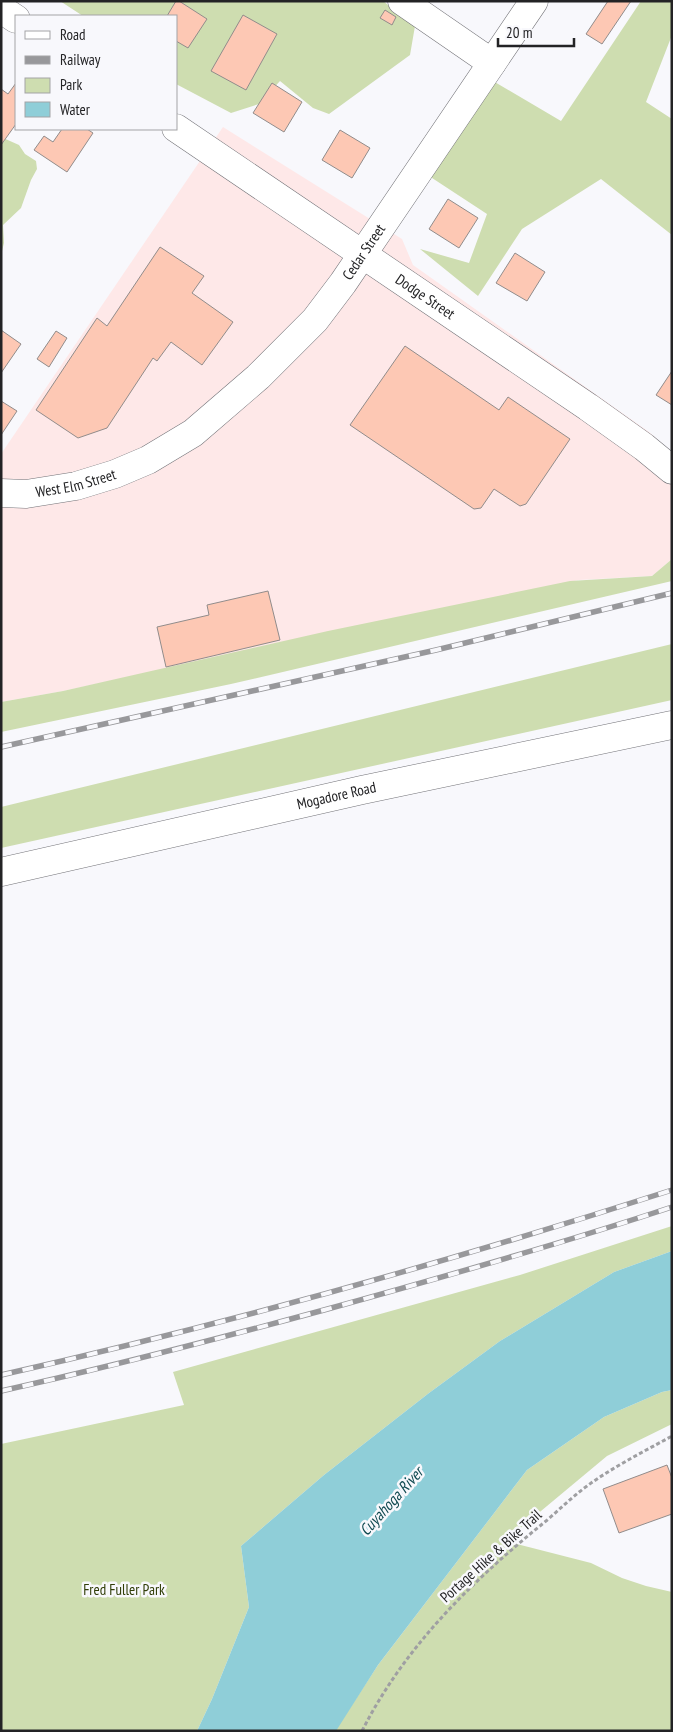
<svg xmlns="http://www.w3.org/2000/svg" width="673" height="1732" font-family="'PT Sans Narrow',sans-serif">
  <rect width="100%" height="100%" fill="#f8f8fc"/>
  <path fill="#fee8e8" d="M223,127l179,112 11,26 236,167 23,20v107l-20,17 -73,4 -516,111 -62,11v-248z"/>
  <g fill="#ceddb0">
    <path d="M60,1h323l32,25 -5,29 -81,59 -16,-6 -33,-27 -21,23 -28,9 -55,-29v-68h-93z"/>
    <path d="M641,1h31v34l-26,67 26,17v116l-71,-56 -79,50 -44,67 -58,-47 49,14 18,-49 -58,-38 64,-95 68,40z"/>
    <path d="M1,137l18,8 6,9 11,7 1,8 -6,11 -10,28 -18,17 1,18 -3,12z"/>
    <path d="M672,559v22l-441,103 -230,48v-30l62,-11 265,-60 242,-50 82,-5z"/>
    <path d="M672,644v56l-671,148v-41z"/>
    <path d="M672,1226v25l-58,21 -114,69 -71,52 -105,82 -83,71 8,61 -37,92 -15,32h-196v-287l183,-39 -11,-33 347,-97z"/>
    <path d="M672,1390v34l-65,32 -102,85 86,22 31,15 24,8 26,6v139h-337l43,-66 149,-195 77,-53 58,-25z"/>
  </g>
  <path fill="#8fced8" d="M672,1251v139l-10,2 -58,25 -77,53 -149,195 -42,66h-139l15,-32 37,-92 -8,-61 83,-71 105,-82 71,-52 114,-69z"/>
  <g fill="#fdc8b4" stroke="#918c8b">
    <path d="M176,1h3l28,18 -19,29 -12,-7v-25h-9z"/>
    <path d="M608,1h23l-29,43 -16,-10z"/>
    <path d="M385,10l11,7 -4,8 -12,-7z"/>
    <path d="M243,15l34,19 -31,56 -35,-19z"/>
    <path d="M16,83v41l-15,21v-56l7,5z"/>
    <path d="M272,83l30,19 -18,30 -31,-19z"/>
    <path d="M62,129h25l6,4 -26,39 -33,-22 10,-14 9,6z"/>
    <path d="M340,130l30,18 -18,30 -30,-18z"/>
    <path d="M448,199l30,19 -19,30 -30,-19z"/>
    <path d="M160,247l44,29 -12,17 41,29 -31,43 -31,-23 -14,19 -4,-3 -46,70 -29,10 -42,-28 61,-92 10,8z"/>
    <path d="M515,253l30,19 -18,29 -31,-18z"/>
    <path d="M1,330l20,14 -20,29z"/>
    <path d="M56,331l11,7 -18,29 -12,-8z"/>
    <path d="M405,346l94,64 9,-13 62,42 -44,65 -6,2 -26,-17 -13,19 -7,1 -124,-84z"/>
    <path d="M672,371v34l-16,-10z"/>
    <path d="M1,401l16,10 -16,24z"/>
    <path d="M268,591l12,49 -114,27 -9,-40 52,-12 -2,-10z"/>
    <path d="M667,1465l5,13v36l-53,19 -16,-44z"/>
  </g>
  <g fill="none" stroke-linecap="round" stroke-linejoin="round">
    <g stroke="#737378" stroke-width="29">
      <g id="minor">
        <path d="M402,1l90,62"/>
        <path d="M1,9l15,10"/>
        <path id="s1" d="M176,128l412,279 56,40 28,23"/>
        <path id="s2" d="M1,493l25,1 50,-8 39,-12 33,-14 45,-27 65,-56 57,-57 28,-37 191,-282"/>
        <path id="s3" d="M1,872l361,-82 310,-65"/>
      </g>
    </g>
    <path stroke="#9f9fa2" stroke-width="3" stroke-dasharray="4 2.5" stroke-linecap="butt" d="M362,1731c43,-85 111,-151 184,-210 14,-12 26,-24 41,-35 26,-19 56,-34 85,-50"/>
    <use href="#minor" stroke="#fff" stroke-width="28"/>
    <g stroke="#98989b" stroke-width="5.5">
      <g id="rail">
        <path d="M1,747l435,-97 236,-57"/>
        <path d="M1,1375c227,-51 450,-114 671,-185"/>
        <path d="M1,1391c109,-24 216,-52 323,-81 116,-32 233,-65 348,-103"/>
      </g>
    </g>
    <use href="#rail" stroke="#f8f8fc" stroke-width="4" stroke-dasharray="11" stroke-linecap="butt"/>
  </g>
  <g text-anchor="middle" stroke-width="5" stroke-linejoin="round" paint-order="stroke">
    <g font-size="15" fill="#232325" stroke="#f8f8fc">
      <text dy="5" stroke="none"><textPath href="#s2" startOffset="455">Cedar Street</textPath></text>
      <text dy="5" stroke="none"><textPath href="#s1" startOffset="301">Dodge Street</textPath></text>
      <text dy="5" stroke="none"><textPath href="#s2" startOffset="76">West Elm Street</textPath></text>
      <text dy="5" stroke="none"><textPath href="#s3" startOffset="344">Mogadore Road</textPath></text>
      <text transform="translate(491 1556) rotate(-42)" y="5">Portage Hike &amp; Bike Trail</text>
    </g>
    <g font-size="15" fill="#313e08" stroke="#f8f8fc">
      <text x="124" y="1595">Fred Fuller Park</text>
    </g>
    <g font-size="16" font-style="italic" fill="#0f4950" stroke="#f8f8fc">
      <text transform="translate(391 1501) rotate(-48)" y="6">Cuyahoga River</text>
    </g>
  </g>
  <rect width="673" height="1732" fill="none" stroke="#232325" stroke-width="5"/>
  <rect x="15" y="15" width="162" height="115" fill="#f8f8fc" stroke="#a3a3a6"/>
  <rect x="25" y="31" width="25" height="8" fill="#ffffff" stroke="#a3a3a6"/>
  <text x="60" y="40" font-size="15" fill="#232325">Road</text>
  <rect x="25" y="56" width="25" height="8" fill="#98989b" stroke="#a3a3a6"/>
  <text x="60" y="65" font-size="15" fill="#232325">Railway</text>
  <rect x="25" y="78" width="25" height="15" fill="#ceddb0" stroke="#a3a3a6"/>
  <text x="60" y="90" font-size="15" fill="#232325">Park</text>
  <rect x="25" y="102" width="25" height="15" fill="#8fced8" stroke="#a3a3a6"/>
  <text x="60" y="115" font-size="15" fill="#232325">Water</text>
  <path d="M498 38v8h76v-8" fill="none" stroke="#232325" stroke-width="2.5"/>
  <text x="506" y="38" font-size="15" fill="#232325" stroke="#f8f8fc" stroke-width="4" paint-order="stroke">20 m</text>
</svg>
